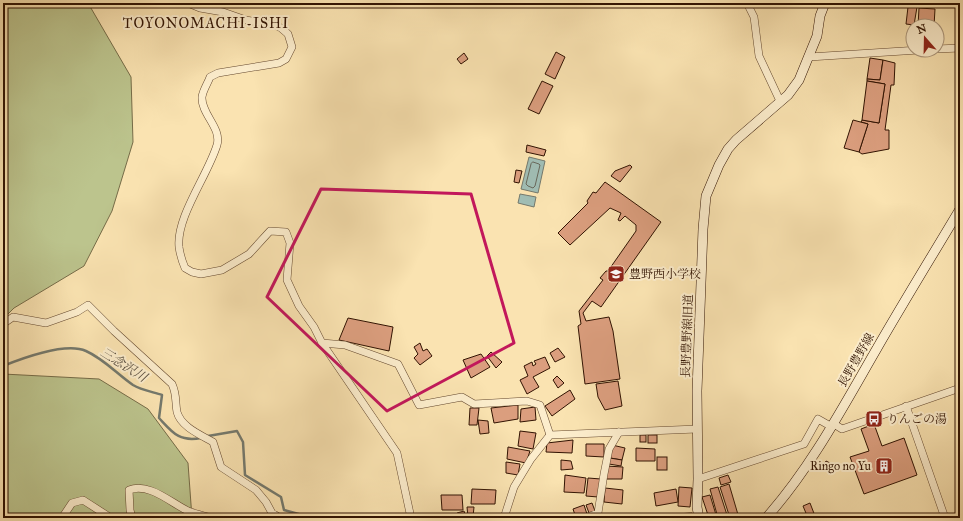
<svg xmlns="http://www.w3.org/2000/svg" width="963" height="521" font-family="'IM FELL Great Primer','Noto Serif JP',serif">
  <rect width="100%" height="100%" fill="#fae3b1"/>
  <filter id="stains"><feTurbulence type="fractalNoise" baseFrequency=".005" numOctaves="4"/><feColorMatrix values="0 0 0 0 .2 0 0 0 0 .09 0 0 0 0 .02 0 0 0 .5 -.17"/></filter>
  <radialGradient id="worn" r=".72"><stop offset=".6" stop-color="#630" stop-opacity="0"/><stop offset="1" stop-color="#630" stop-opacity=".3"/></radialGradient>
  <g fill="#bcc48d" stroke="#766c48">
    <path d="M3,3h85l43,74 2,65 -21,69 -28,55 -70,42 -11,11z"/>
    <path d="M3,374l96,5 49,30 40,54 4,55h-189z"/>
  </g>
  <g fill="#a0bdb4" stroke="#74796d">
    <path d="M529,157l16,4 -7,32 -17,-4z"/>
    <path d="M520,194l16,3 -2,10 -16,-4z"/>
  </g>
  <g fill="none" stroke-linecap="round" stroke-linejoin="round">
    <path stroke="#68685b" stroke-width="1" d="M533,162l6,2 1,1 -5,21 -2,2 -5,-2 -2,-2 5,-20z"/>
    <g stroke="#74796d" stroke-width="2.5">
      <path d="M3,366c20,-8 63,-24 83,-15 18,8 31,23 47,34 8,5 20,7 29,10l-3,23c14,15 20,24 42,20"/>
      <path d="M208,436l29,-5 6,11 2,33 36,22 3,13 29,8"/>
    </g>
  </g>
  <g fill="#db9e7e" stroke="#311302">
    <path d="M908,7h9l-3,18 -8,-1z"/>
    <path d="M919,8l16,1 -1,17h-16z"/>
    <path d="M556,52l9,5 -10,22 -10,-5z"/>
    <path d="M464,53l4,6 -7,5 -4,-5z"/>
    <path d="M870,58l13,2 -3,20 -13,-1z"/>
    <path d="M883,60l12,3 -1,22h-3l-6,45h4v19l-27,5 -3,-2 9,-28 -7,-2 1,-2 17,3 6,-39 -18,-3v-2l13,1z"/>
    <path d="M542,81l11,5 -14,28 -11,-5z"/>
    <path d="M867,81l18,3 -6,39 -17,-3z"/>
    <path d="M853,120l15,4 -9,28 -15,-4z"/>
    <path d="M527,145l19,5 -2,6 -18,-4z"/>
    <path d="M630,165l2,2 -12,15 -9,-6 4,-5z"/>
    <path d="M516,170l6,1 -3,12 -5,-1z"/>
    <path d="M605,182l56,40 -60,85 -9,-6 -9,12 3,8 23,-4 4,14 7,48 -35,5 -7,-58 3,-2 -2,-13 24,-31 -3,-2 6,-7h2l28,-40v-6l-11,-9 -5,5 -2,-1 3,-7 -11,-5 -40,37 -12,-12 30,-30 -1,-2 6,-9 3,1z"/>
    <path d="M348,318l45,9 -4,24 -50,-11z"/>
    <path d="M420,343l3,8 4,-2 5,7 -12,9 -6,-7 4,-4 -4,-7z"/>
    <path d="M558,348l7,9 -10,5 -5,-9z"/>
    <path d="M491,352l11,10 -6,6 -9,-12z"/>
    <path d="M481,354l9,13 -19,11 -8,-18z"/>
    <path d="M545,357l5,11 -17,9 6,10 -12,7 -7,-14 8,-4 -4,-10 8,-4 1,4 3,-2 -2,-3z"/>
    <path d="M557,376l7,7 -6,5 -5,-8z"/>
    <path d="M618,381l4,25 -17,4 -7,-13 -2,-13z"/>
    <path d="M570,390l5,9 -23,17 -7,-10z"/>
    <path d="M518,405v14l-24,4 -3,-15z"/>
    <path d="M535,407l1,13 -16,2 1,-13z"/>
    <path d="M470,408h9l-2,17h-8z"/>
    <path d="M478,420l10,1 1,12 -9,1z"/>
    <path d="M874,424l8,22 22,-8 13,37 -53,19 -14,-37 19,-6 -8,-22z"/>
    <path d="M520,431l16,2 -3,16 -15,-3z"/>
    <rect x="640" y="435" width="6" height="7"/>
    <rect x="648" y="435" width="9" height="8"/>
    <path d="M573,440l-1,13 -26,-1 1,-9z"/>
    <path d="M586,444h18v13l-18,-1z"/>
    <path d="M612,445l13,3 -3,12 -12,-2z"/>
    <path d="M508,447l22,4 -4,12 -19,-4z"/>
    <path d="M636,448l19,1v12h-19z"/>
    <rect x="657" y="457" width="10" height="13"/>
    <path d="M610,458l12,2 -1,6 -12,-2z"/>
    <path d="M561,460l10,1 2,8 -12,1z"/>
    <path d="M826,461l6,3 -4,6 -5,-3z"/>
    <path d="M506,462l14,2 -2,11 -12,-2z"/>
    <path d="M606,466l17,1 -1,12h-16z"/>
    <path d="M565,475l21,3 -2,15 -20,-1z"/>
    <path d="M728,475l3,7 -10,3 -2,-7z"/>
    <path d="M588,478l13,1 -3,18 -12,-1z"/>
    <path d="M729,484l10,34h-9l-10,-31z"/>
    <path d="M679,487l13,1 -2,19 -12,-1z"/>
    <path d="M718,487l10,31h-10l-8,-29z"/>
    <path d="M605,488l18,2 -1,14 -18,-2z"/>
    <path d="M472,489l24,1 -1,14h-24z"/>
    <path d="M676,489l2,13 -22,4 -2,-13z"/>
    <path d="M441,495h21l1,15h-21z"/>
    <path d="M710,495l7,23h-8l-7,-21z"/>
    <path d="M592,503l3,8 -6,2 -3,-8z"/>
    <path d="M810,503l5,13 -7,2 -5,-12z"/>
    <path d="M584,505l3,9 -11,4 -3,-9z"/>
    <path d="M467,507h7l-1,10h-5z"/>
    <path d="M464,511l2,7h-8l-1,-5z"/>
    <path d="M692,513l1,5h-17v-4z"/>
  </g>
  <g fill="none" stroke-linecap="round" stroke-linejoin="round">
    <g stroke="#63472e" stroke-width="8">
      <g id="street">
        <path d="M188,3l12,5 23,4 23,8 29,5 6,3 7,6 4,13 -6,12 -7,4 -61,10 -8,4c-2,6 -7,13 -8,20 -1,17 20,31 15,48 -9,30 -41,72 -38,102 1,7 3,14 6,21l7,4 9,2 21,-4 27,-16 21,-23 16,1 4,11 -3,37 12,26 15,21 8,16 75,110 14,65"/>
        <path d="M747,3l7,14 5,39 21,45"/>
        <path d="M937,49l23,-1"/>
        <path d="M809,57l110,-7"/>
        <path d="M3,324l10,-7 33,6 31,-11 11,-7 26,26 58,53c5,11 3,17 5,28 4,15 24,23 36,30l8,25 35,23 10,12 6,11 8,5"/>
        <path d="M322,343l23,2 53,19 21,41 43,-8 12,7 53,-3 13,4 10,30"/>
        <path d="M906,406l39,112"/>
        <path d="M834,424l8,5 118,-41"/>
        <path d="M698,479l106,-35 14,-25 14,8"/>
        <path d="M62,518l10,-15 11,-3 28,18"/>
        <path d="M132,518l-2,-8 -1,-20c20,-8 42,13 59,21 8,3 16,5 24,7"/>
        <path d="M504,518l10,-31 17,-28 19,-24 147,-6"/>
        <path d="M585,518l13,-5 6,-39 5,-25 10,-17"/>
        <path d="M956,518l4,-2"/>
      </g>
    </g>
    <g stroke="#311302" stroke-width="10">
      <g id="secondary">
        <path d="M699,518l-2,-11 1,-28 -1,-88 6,-162 3,-33 13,-31 9,-16 8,-9 52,-45 11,-15 18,-44 3,-20 5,-13"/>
        <path d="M766,518c44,-49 77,-111 110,-168 27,-47 56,-94 84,-141"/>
      </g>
    </g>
    <use href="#street" stroke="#fcedcc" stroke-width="7"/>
    <use href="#secondary" stroke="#fcedcc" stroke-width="9"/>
  </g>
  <path fill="none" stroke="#c2185b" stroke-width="3" stroke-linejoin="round" d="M321,189l150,5 43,149 -127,68 -120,-114z"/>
  <defs>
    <g id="school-square" transform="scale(0.9)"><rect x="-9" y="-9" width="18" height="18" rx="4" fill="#8f2418" stroke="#fcedcc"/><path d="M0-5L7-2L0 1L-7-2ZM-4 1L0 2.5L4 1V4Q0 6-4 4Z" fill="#fff"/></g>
    <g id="bus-square" transform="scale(0.9)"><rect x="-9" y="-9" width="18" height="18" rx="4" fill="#8f2418" stroke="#fcedcc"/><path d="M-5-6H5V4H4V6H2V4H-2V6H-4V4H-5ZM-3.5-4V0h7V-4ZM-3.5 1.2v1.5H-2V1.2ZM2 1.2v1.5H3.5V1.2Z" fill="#fff"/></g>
    <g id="building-square" transform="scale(0.9)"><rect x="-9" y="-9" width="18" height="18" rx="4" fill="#8f2418" stroke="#fcedcc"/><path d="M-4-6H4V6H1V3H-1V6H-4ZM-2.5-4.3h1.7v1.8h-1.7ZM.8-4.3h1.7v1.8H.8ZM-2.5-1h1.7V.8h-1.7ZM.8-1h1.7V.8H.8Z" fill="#fff"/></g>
  </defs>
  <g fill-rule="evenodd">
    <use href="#school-square" x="616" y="274"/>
    <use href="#bus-square" x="874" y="419"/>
    <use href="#building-square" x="884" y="466"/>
  </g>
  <g text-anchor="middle" stroke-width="4" stroke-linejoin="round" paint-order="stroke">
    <g font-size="12" fill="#311302" stroke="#fcedcc" text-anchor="start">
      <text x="629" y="278">豊野西小学校</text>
      <text x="887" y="423">りんごの湯</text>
      <text x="871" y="470" text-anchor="end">Ringo no Yu</text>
    </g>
    <g font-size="12" fill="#311302" stroke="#fcedcc">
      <text transform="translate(687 336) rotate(-88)" y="4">長野豊野線旧道</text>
      <text transform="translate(856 360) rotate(-60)" y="4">長野豊野線</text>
    </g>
    <g font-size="13" font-style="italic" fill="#584e40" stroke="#fcedcc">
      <text transform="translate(124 364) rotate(32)" y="5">三念沢川</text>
    </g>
    <g font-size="14" letter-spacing="1" fill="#311302" stroke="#fcedcc">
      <text x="206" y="28">TOYONOMACHI-ISHI</text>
    </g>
  </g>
  <rect width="963" height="521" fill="none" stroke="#fae3b1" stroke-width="16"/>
  <rect x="4" y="4" width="955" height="513" fill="none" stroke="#311302" stroke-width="2"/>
  <rect x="8" y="8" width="947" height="505" fill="none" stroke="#311302"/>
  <g transform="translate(925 38) rotate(340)"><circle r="19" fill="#fcedcc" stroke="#ab967b"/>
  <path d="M0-3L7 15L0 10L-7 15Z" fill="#8f2418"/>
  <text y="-6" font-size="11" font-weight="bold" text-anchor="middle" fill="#311302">N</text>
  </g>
  <rect width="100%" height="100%" filter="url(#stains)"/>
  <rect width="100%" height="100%" fill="url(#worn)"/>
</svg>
